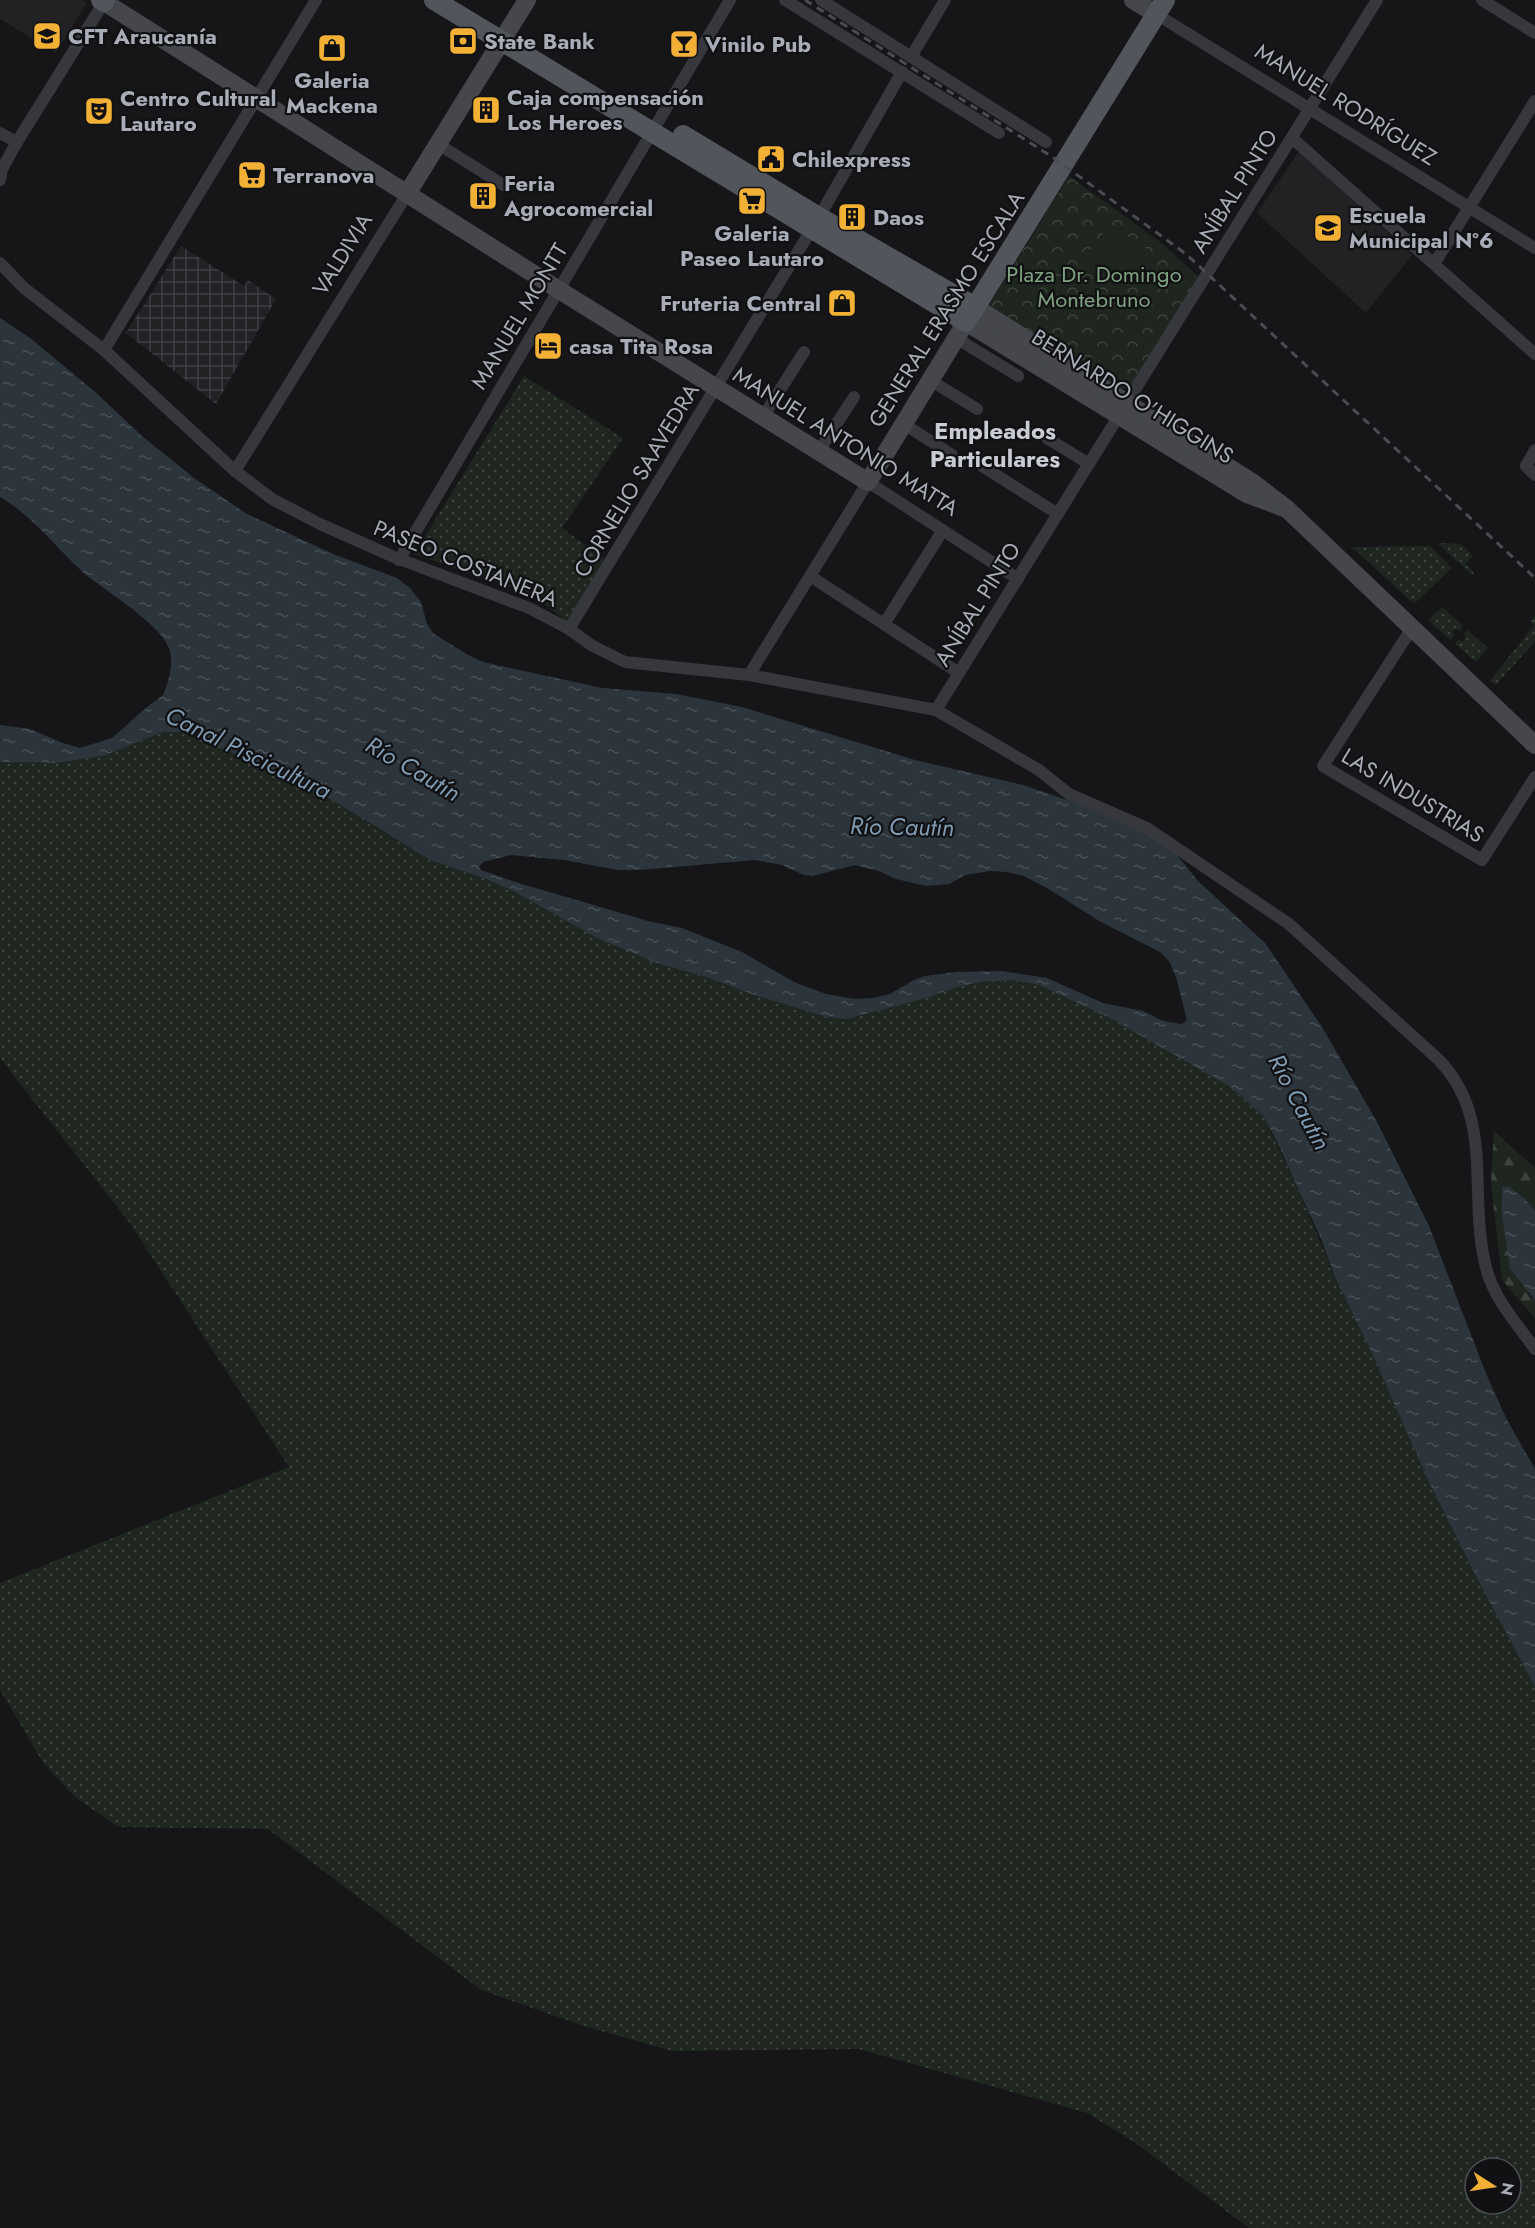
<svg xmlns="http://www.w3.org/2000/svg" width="1535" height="2228" font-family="Jost,sans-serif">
  <defs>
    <pattern id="industrial-grid" width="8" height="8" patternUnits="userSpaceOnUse" patternTransform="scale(1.5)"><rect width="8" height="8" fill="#222225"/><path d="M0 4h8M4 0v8" fill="none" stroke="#3f3f43"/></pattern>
    <pattern id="grass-dots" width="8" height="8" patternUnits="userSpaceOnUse" patternTransform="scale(1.5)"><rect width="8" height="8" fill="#1e261f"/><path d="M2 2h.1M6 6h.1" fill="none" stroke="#3c433d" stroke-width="1.8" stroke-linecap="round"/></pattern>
    <pattern id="forest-firs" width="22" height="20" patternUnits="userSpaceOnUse" patternTransform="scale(1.5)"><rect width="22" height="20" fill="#1e261f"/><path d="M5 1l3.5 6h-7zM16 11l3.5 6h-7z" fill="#3c433d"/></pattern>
    <pattern id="park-crowns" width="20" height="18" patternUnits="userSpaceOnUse" patternTransform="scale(1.5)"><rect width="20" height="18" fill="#1e261f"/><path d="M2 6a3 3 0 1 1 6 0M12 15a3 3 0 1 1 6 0" fill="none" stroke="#3c433d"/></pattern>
    <pattern id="water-ripples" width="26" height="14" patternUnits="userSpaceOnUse" patternTransform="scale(1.5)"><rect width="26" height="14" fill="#2c353c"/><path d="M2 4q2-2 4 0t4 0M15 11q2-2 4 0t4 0" fill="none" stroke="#485056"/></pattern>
  </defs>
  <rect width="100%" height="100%" fill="#161618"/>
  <g fill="#222225">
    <path d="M0,0h83l4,3 -31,50 -56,-34z"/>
    <path d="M1299,151l113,104 -46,58 -109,-100z"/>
  </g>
  <path fill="url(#industrial-grid)" d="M181,246l63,40 4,-6 28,19 -60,105 -90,-71z"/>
  <g fill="url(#grass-dots)" fill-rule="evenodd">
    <path d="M524,376l99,62 -61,90 42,31 -36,64 -34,-28 -120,-41z"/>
    <path d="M1437,543l24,1 12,12 -8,8 9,8 -2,3z"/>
    <path d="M1430,546l22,22 -38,36 -62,-57z"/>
    <path d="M1442,607l21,19 -3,5 -4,-2 -4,3 3,3 -5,5 -22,-20z"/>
    <path d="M1535,616v25l-39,44 -6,-4 44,-56 -4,-4z"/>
    <path d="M1467,630l21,18 -12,14 -21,-18 3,-5 5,3 3,-5 -3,-3z"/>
    <path d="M163,732h15l22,6 90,41 63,32 17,13 60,36 56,19 27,12 82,46 156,57 75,23h31l100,-30 25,-5 30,-2 27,5 71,33 101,57 18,11 35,31 35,74 36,86 39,81 53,120 52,104 56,105v541h-286l-115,-86 -47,-29 -228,-64 -187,2 -88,-25 -103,-36 -213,-161 -150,-2 -43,-30 -31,-33 -44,-74v-107l289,-116 -160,-245 -129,-164v-296l56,1 47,-7zM1475,2168h36v36h-36z"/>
  </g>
  <path fill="url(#forest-firs)" d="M1494,1131l41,37v43l-11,-13 7,99 4,3v18l-33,-38 -11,-97z"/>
  <path fill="url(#park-crowns)" d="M1069,176l90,65 41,37 -71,110 -7,1 -130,-75 -3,-9z"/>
  <path fill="#1e261f" d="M1110,224l42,29 -28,36 -42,-28z"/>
  <g fill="url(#water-ripples)" fill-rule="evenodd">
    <path d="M0,318l30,20 64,53 48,45 52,42 53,36 86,40 64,24 13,10 11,14 6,22 7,10 36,22 13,6 119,26 74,6 66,13 173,53 108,25 79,27 27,12 37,21 16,16 16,20 67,62 57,84 55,95 52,104 58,150 19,42 29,51v218l-56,-105 -52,-104 -53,-120 -39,-81 -14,-38 -44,-97 -13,-25 -35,-31 -119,-68 -71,-33 -27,-5 -30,2 -25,5 -31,11 -79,21 -21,-2 -75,-23 -45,-17 -52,-15 -59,-25 -82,-46 -27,-12 -56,-19 -96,-59 -134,-63 -22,-6h-15l-60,24 -47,7 -56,-1v-37l30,4 33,14 17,5 32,-10 35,-31 16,-12c6,-13 12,-35 5,-49 -11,-24 -61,-54 -83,-72 -29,-26 -51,-57 -85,-77zM511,855l53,5 54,10h22l115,-10 27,5 22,10 8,1 43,-11 24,6 17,8 30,7 23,-2 16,-9 25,-4 17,1 17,4 23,12 54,34 59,30 9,9 7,16 11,43 -5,4 -19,-3 -20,-10 -40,-8 -56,-25 -45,-7 -45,1 -32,4 -11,4 -24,14 -17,4 -19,1 -28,-5 -32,-12 -52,-30 -60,-24 -34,-7 -133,-39 -34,-12 -2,-3 4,-5z"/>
    <path d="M1502,1187h7l15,11 11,13v89l-25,-31 -8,-55z"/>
  </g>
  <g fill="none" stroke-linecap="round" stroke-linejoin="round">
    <g stroke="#37383d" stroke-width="12">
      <path d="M785,0l214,133"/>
      <path d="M821,0l225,142"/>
      <path d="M1482,0l53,33"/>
      <path d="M1156,14l379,234"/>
      <path d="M911,57l34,-57"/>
      <path d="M0,133l17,9"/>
      <path d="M1292,138l243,216"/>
      <path d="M438,144l67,42"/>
      <path d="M0,180l2,-11 15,-27 87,-140"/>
      <path d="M0,263l24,25 80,62 131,121 37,28 48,25 74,33 135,51 40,21 22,16 34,17 124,13 187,35 103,60 30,24 78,34 142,96 150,136c58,61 27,137 48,211 8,29 31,54 48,78"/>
      <path d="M1434,264l101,-163"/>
      <path d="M956,338l62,38"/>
      <path d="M104,350l212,-350"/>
      <path d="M930,380l47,29"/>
      <path d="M763,417l41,-65"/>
      <path d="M904,424l48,31"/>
      <path d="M1047,438l42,26"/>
      <path d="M1535,450l-9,16 9,9"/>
      <path d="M819,451l35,-54"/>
      <path d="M982,466l76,48"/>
      <path d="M235,471l172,-277"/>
      <path d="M399,560l331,-560"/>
      <path d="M810,576l149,97"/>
      <path d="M884,624l59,-94"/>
      <path d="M1412,628l-89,138 159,94 53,-83"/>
      <path d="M569,629l250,-412 83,-145"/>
      <path d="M749,675l119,-193 150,97"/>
      <path d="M936,710l441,-710"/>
    </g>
    <g stroke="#45474d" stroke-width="18">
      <path d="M1133,0l23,14"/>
      <path d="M104,2l455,288 309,192 98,-160 281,172 40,15"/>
      <path d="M407,194l120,-194"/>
      <path d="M975,307l277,175 35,27 248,236"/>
    </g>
    <g stroke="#53555c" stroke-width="20">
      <path d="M101,0l3,2 1,-2"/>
      <path d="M434,0l532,322 199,-322"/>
      <path d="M683,135l136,82 156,90"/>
    </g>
    <path stroke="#4a4c52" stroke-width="3" stroke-dasharray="8 6" stroke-linecap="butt" d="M805,0l249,158 132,96 349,324"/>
  </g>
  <defs>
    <g id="university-square" transform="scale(1.5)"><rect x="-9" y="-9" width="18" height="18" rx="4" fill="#f2b134" stroke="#111113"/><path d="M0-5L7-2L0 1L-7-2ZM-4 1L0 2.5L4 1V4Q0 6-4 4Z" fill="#111"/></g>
    <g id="bank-square" transform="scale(1.5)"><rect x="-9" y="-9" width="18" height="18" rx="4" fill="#f2b134" stroke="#111113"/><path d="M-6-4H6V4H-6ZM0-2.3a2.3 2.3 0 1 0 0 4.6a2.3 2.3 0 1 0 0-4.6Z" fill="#111"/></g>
    <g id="bar-square" transform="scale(1.5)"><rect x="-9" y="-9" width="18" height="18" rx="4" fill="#f2b134" stroke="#111113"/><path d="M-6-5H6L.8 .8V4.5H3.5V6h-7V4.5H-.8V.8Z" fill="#111"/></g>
    <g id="shop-square" transform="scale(1.5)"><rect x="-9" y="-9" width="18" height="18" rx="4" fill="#f2b134" stroke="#111113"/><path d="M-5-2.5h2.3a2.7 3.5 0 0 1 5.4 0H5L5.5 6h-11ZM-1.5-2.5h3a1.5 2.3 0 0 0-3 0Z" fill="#111"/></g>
    <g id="building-square" transform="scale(1.5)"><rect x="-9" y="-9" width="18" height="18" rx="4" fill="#f2b134" stroke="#111113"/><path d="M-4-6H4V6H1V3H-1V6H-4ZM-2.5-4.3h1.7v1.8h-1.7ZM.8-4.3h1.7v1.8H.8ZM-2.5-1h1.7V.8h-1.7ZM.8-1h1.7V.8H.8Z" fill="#111"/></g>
    <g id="theatre-square" transform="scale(1.5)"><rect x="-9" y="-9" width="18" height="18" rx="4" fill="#f2b134" stroke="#111113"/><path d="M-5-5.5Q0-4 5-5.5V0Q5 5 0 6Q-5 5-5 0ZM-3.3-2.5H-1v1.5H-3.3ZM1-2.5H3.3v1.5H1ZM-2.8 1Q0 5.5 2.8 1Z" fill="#111"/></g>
    <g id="civic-square" transform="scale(1.5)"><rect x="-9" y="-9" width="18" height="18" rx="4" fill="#f2b134" stroke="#111113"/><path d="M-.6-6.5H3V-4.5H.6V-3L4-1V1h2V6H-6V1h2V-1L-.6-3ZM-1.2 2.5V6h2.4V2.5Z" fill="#111"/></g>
    <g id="supermarket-square" transform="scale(1.5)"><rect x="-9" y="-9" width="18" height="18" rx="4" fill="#f2b134" stroke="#111113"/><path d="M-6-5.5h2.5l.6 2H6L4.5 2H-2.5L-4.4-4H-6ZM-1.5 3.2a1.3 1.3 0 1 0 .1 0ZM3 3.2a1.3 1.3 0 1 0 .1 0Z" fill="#111"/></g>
    <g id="school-square" transform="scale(1.5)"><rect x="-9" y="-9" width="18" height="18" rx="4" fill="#f2b134" stroke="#111113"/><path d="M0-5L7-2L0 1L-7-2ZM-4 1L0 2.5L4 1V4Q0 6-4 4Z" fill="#111"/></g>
    <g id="hotel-square" transform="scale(1.5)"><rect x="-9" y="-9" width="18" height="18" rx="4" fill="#f2b134" stroke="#111113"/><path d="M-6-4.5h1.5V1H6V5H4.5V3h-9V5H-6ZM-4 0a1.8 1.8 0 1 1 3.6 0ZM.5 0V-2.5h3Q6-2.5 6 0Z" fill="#111"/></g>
  </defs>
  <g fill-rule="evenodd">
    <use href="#university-square" x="47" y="36"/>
    <use href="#bank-square" x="463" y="41"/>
    <use href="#bar-square" x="684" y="44"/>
    <use href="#shop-square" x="332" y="48"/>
    <use href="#building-square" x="486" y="110"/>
    <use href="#theatre-square" x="99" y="111"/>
    <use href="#civic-square" x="771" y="159"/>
    <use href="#supermarket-square" x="252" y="175"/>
    <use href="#building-square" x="483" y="196"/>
    <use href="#supermarket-square" x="752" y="201"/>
    <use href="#building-square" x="852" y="217"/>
    <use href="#school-square" x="1328" y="228"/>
    <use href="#shop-square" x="842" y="303"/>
    <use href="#hotel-square" x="548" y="346"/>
  </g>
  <g text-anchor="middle" stroke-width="4.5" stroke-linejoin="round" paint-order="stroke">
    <g font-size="22" font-weight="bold" fill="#a8adb8" stroke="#111113" text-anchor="start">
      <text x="68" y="44">CFT Araucanía</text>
      <text x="484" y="49">State Bank</text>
      <text x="705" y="52">Vinilo Pub</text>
      <text x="332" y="88" text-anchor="middle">Galeria<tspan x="332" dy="25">Mackena</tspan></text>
      <text x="507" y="105">Caja compensación<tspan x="507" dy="25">Los Heroes</tspan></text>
      <text x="120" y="106">Centro Cultural<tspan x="120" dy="25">Lautaro</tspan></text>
      <text x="792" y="167">Chilexpress</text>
      <text x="273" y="183">Terranova</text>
      <text x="504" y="191">Feria<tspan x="504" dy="25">Agrocomercial</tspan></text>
      <text x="1349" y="223">Escuela<tspan x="1349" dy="25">Municipal N°6</tspan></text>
      <text x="873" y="225">Daos</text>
      <text x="752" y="241" text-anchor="middle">Galeria<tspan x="752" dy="25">Paseo Lautaro</tspan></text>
      <text x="821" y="311" text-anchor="end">Fruteria Central</text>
      <text x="569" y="354">casa Tita Rosa</text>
    </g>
    <g font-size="22" fill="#a8adb8" stroke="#111113">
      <text transform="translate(1346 104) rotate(32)" y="8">MANUEL RODRÍGUEZ</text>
      <text transform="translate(1234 191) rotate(-58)" y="8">ANÍBAL PINTO</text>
      <text transform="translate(342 254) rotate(-58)" y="8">VALDIVIA</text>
      <text transform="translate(946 309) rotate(-58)" y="8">GENERAL ERASMO ESCALA</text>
      <text transform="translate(519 316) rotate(-59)" y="8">MANUEL MONTT</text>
      <text transform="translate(1133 396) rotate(32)" y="8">BERNARDO O'HIGGINS</text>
      <text transform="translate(846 441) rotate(32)" y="8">MANUEL ANTONIO MATTA</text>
      <text transform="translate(636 480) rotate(-59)" y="8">CORNELIO SAAVEDRA</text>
      <text transform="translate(466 563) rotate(22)" y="8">PASEO COSTANERA</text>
      <text transform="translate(977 604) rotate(-58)" y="8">ANÍBAL PINTO</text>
      <text transform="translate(1413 795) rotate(31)" y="8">LAS INDUSTRIAS</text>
    </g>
    <g font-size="22" fill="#7fa381" stroke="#111113">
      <text x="1094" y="282">Plaza Dr. Domingo<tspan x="1094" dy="25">Montebruno</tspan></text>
    </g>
    <g font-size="24" font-weight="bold" fill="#c9ccd4" stroke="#111113">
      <text x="995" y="439">Empleados<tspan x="995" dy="28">Particulares</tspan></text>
    </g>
    <g font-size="24" font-style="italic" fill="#7f9bb3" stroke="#111113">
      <text transform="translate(248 753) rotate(26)" y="8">Canal Piscicultura</text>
      <text transform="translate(413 769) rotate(30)" y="8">Río Cautín</text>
      <text transform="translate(902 827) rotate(1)" y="8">Río Cautín</text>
      <text transform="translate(1299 1102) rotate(62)" y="8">Río Cautín</text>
    </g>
  </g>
  <g transform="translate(1493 2186) rotate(102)"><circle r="28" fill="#111113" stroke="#4d4f55" stroke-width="1.5"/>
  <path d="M0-4.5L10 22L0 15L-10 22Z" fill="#f2b134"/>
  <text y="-9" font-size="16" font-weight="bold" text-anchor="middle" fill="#a8adb8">N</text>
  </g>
</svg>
